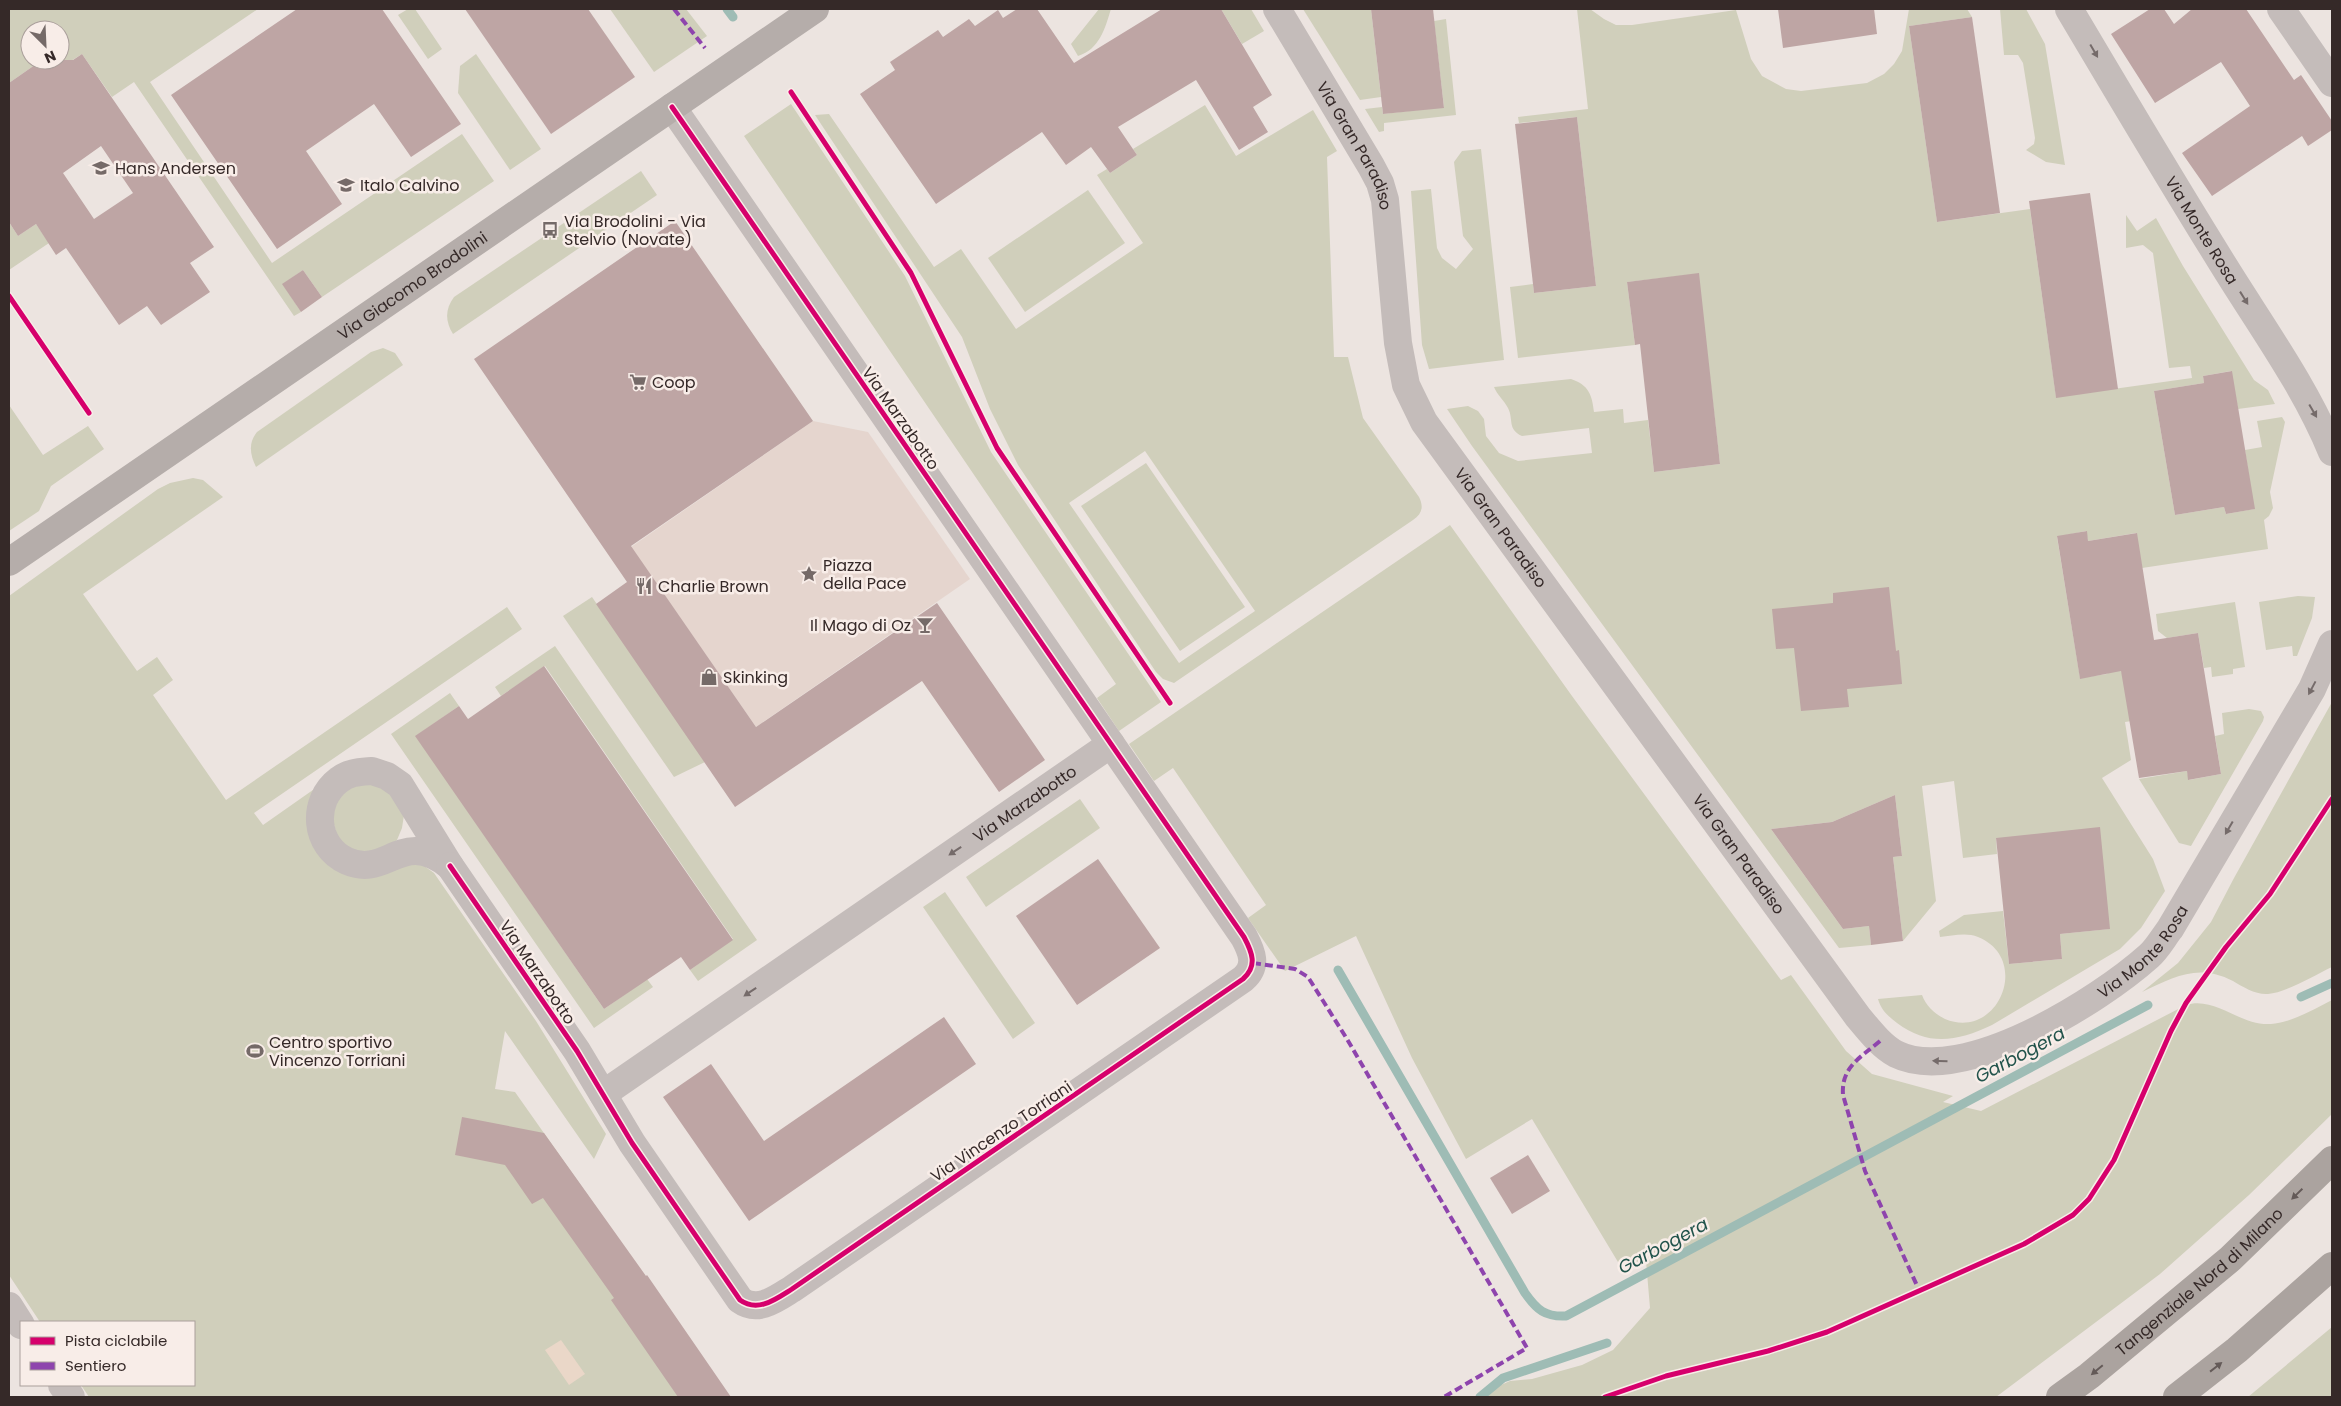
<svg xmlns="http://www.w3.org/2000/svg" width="2341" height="1406" font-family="Poppins,sans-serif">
  <rect width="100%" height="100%" fill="#ece4e0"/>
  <g fill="#d0cfbb" fill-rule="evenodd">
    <path d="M9,9h249l-108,73 122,181 190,-129 32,47 -172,116 -19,-27 -20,14 18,28 -7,4 -160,-234 -22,15 -30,-43 -19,12 -3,-6v-30h-30v30h12l-33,23z"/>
    <path d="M408,9h7l27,40 -14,10 -30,-44z"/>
    <path d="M610,9h76l21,27 -53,36z"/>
    <path d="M1099,9h12c-6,19 -11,40 -33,47l-7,-12z"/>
    <path d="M1221,9h30l13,22 -22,13z"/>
    <path d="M1303,9h68l10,88 -21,3z"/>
    <path d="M1577,9h13l14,10 12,6h16l104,-15 15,49 11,17 24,13 15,2 66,-8 17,-9 10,-10 8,-13 7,-42h58l5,8 -63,9 28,196 93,-13 26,188 136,-19 -2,-12 -21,2 -16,-115 -10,-8 -17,3v-33l11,16 19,-13 27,48 71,114 14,10 7,14 -37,5 -7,-38 -28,5 1,7 -50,8 21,124 49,-8 2,7 28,-5 -9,-59 17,-3 -5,-26 25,-4 3,5 -15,70 3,16 -4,8 -5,4 4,29 -126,19 -6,-35 -48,8 -2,-10 -29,6 23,141 27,-4 8,-11 7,10 16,47 -13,2 6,38 -29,18 51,81 12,32 -24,37 -21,21 -128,76c-34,16 -63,22 -95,-2 -9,-7 -16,-13 -19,-24l44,-4c4,11 13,19 23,24 53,22 87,-60 33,-82 -12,-5 -26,-1 -38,0l-1,-6 25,-16 39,-4 6,53 53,-5 -2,-25 49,-5 -113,-91 1,16 -34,4 -9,-77 -32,5 14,115 -33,40 -10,-84 9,-1 -7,-61 -63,27 -61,7 72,100 26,-3 2,19 -32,3 -367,-502 -25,-37 21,-3 10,5 6,8 2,17 13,17 19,8 74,-8 -3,-25 -67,8c-15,-7 -8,-16 -14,-28 -4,-8 -11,-13 -14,-21l77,-8c18,6 21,16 23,33l29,-3 1,14 24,-3 6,52 66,-8 -22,-190 -71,8 8,63 -117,13 -8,-71 23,-3 1,9 62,-7 -19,-169 -58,6 -1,-6 70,-8z"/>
    <path d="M2000,9h26l19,35 20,121 -19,-3 -20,-12 8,-6 1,-6 -12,-75 -5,-8h-14z"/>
    <path d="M1446,19l10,96 -72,8v8l-5,1 -14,-23 17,-2 1,7 61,-7 -10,-86z"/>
    <path d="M476,54l65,95 -31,21 -52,-77 2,-27z"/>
    <path d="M791,104l114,172 86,176 170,250 -42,29 -22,-33 19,-14 -372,-548z"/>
    <path d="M1205,105l31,51 77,-46 24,41 -10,6 7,200h14l15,61 56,79c5,10 3,17 -6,23l-239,163 -11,-4 -7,-7 -138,-207 -28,-56 -28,-72 -147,-222 14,-1 105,153 27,-18 55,80 127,-86 -46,-68 10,-6 3,4 27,-18 -4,-6zM1145,451l110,160 -76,52 -110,-160z"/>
    <path d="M1481,149l23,211 -75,9 -7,-24 -11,-154 20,-2 6,59 5,10 14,11 17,-20 -10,-13 -9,-74 8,-11z"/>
    <path d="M641,171l16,24 -204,139c-8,-13 -8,-25 1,-37z"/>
    <path d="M1088,190l37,53 -100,69 -37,-54z"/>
    <path d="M9,222l9,14 18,-12 13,19 -40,27z"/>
    <path d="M383,348l12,5 8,12 -147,102c-6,-12 -8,-24 1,-35l114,-80z"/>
    <path d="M9,405l34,50 45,-29 16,23 -53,37 -12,25 -30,20z"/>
    <path d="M1146,463l99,144 -65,44 -99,-145z"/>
    <path d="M193,478l10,2 20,17 -140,97 54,77 20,-14 16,23 -20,15 73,105 281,-193 15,22 -268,184 9,12 57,-40 -5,57 83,23h25l11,8 102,148 70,113 -12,25 -89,-128 -10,58 20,3 215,305h-641l-8,-12h113v-63h-154l-31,-47v-679l149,-107 12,-6z"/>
    <path d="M1450,525l122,171 209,284 10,-5 55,76 26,23 81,22 -10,6 38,9 205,-106c30,-9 53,21 85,19 20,-1 43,-15 61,-24v114l-83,81 -89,79 -164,123h-522l36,-16 22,-2 50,-14 31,-15 37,-42 -4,-47 -22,11 -92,-153 -66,40 -54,-101 -56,-122 -71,35 -37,-53 18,-13 -93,-137 -19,13 -25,-37z"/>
    <path d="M2298,596l17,1 -3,21 -15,38h-4l-1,-10 -26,4 -7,-48z"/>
    <path d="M592,597l113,165 -31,15 -111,-161z"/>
    <path d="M2235,602l10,65 -12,2v5l-21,3 -1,-10 -7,1 -6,-35 -31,5 -9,-7 -2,-17z"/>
    <path d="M555,646l202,294 -59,41 -8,-11 43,-31 -188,-273 -44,30 -6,-9z"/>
    <path d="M450,693l9,13 -43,30 188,273 43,-30 6,8 -59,41 -203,-294z"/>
    <path d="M2332,702v265c-17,8 -45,25 -64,27 -12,1 -25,-7 -35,-13 -35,-18 -59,-4 -91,11l36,-29 33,-41 23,-44z"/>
    <path d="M2249,709l12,2 3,6 -1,4 -72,125 -12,-3 -40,-64 48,-8 2,9 32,-6 -6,-38 9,-2 -2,-21z"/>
    <path d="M357,781l26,3 21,31 -2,13 -5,12 -9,9 -24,6 -24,-10 -11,-37z"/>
    <path d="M1080,799l20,29 -114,79 -20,-30z"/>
    <path d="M945,892l90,131 -22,16 -90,-132z"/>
    <path d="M2332,1327v70h-84z"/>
  </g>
  <path fill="#ead7c8" d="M561,1340l24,34 -16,11 -24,-35z"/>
  <path fill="#e5d5ce" d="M813,421l55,11 102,147 -214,148 -125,-180z"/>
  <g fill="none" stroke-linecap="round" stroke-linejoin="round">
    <g stroke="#9ebcb5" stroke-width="9">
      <path d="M727,9l6,8"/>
      <path d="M1338,970l187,323c12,17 20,24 41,23l582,-311"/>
      <path d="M2301,997l31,-14"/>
      <path d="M1480,1397l23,-19 104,-35"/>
    </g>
  </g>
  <g fill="#bea5a4" fill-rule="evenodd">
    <path d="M297,9h85l79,115 -50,33 -37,-53 -68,47 36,53 -65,45 -106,-154z"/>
    <path d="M465,9h123l47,68 -84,57z"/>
    <path d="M1017,9h20l37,54 88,-54h59l51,86 -19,12 15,25 -29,18 -43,-70 -78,47 19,28 -27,18 -19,-26 -25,18 -24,-33 -106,72 -76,-110 35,-24 -5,-8 48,-32 5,7 26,-18 6,7 23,-16 5,8z"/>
    <path d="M1371,9h62l11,99 -61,6z"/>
    <path d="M1778,9h96l3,25 -94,14z"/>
    <path d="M2150,9h14l10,15 18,-15h54l48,71 7,-5 31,46v9l-24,16 -6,-10 -90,60 -30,-43 68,-47 -29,-44 -66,41 -44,-69z"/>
    <path d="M1972,17l28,196 -63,9 -28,-196z"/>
    <path d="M82,54l132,193 -24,16 20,29 -49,33 -14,-19 -28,19 -53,-77 -10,7 -20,-31 -18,12 -9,-14v-139l33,-23h31zM101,146l32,47 -39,26 -31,-46z"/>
    <path d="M1577,117l19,169 -62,7 -19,-169z"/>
    <path d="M2090,193l28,196 -62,9 -27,-197z"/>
    <path d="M675,221l138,200 -182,125 125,181 181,-124 108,157 -46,32 -77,-111 -187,126 -139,-203 31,-22 -153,-223z"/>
    <path d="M303,270l19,27 -21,15 -19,-28z"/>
    <path d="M1699,273l21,191 -66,8 -14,-128 -5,1 -8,-63z"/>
    <path d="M2232,371l23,138 -29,5 -2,-7 -49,8 -21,-124 50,-8 -1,-7z"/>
    <path d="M2087,531l1,10 49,-8 17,107 44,-7 23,141 -33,6 -1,-9 -48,7 -18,-107 -41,8 -23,-143z"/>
    <path d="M1889,587l7,64 3,-1 3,34 -55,5 2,18 -48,4 -7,-63 -18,1 -4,-40 61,-6v-10z"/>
    <path d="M544,666l189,274 -43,30 -9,-13 -77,52 -189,-273 44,-30 9,13z"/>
    <path d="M1895,795l7,61 -9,1 10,84 -32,4 -2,-19 -26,3 -72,-100 61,-7z"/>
    <path d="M2100,827l10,102 -50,5 2,25 -53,5 -13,-126z"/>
    <path d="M1098,859l62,89 -83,57 -61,-89z"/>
    <path d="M944,1017l32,47 -227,157 -86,-124 48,-33 53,77z"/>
    <path d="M462,1117l82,16 102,143 1,-1 84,122h-53l-67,-97 3,-2 -71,-100 -11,6 -27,-39 -50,-10z"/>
    <path d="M1528,1155l22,36 -38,23 -22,-36z"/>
  </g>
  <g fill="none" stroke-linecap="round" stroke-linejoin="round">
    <g stroke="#c4bcba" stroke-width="28">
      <path id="s1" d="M1277,9l94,157 9,17 5,17 13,143 8,42 18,37 434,595c11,13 23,29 38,37 67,33 204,-54 253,-98 8,-7 14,-18 21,-27l142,-240 20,-45"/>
      <path id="s2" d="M2069,9c51,86 102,172 155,257 37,60 81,120 108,186"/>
      <path d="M2281,9l51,74"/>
      <path d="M372,771l15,5 13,9 50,81c-49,-39 -62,13 -103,-5 -33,-15 -36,-60 -8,-81 10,-8 21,-8 33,-9z"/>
      <path d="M450,866l127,185 55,92 108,157c18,13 36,-1 52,-11l451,-310c15,-13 9,-27 1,-42l-572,-830"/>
      <path id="s3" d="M603,1094l508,-350"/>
      <path d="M9,1306l12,19"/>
      <path d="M62,1385l9,12"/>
    </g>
    <path stroke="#b5adaa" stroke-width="28" id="s4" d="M9,562l806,-553"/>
    <g stroke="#aba39f" stroke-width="28">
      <path id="s5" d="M2060,1397l29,-21 141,-117 102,-99"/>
      <path d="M2177,1397l60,-47 95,-84"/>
    </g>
    <g stroke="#8e44ad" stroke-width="4" stroke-dasharray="8 4" stroke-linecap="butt">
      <path d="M674,9l31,39"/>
      <path d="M1253,963l42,6 13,8 39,62 180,309 -83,49"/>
      <path d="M1880,1041c-20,17 -39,26 -37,54l22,76 54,119"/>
    </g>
    <g stroke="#f8ede8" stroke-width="8">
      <g id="cycleway">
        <path d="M791,92l120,181 86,175 173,255"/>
        <path d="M9,296l80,117"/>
        <path d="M450,866l127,185 55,92 108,157c18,13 36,-1 52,-11l451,-310c15,-13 9,-27 1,-42l-572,-830"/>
        <path d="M1605,1397l61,-21 102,-25 59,-19 197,-88 49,-29 16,-16 25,-39 57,-129 15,-28 40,-56 44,-53 62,-95"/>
      </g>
    </g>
    <use href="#cycleway" stroke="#d6006c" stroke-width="5"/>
  </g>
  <defs><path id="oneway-solid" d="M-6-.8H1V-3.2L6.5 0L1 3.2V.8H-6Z" transform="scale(1.25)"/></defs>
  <g fill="#756b6a">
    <use href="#oneway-solid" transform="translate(2094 51) rotate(60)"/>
    <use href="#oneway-solid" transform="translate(2244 298) rotate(58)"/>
    <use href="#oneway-solid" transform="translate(2313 411) rotate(60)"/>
    <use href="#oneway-solid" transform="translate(2312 688) rotate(118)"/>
    <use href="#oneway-solid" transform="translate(2229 828) rotate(120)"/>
    <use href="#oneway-solid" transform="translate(955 851) rotate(146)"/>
    <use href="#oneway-solid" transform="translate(750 992) rotate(146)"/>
    <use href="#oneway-solid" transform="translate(1940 1061) rotate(-178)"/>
  </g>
  <g fill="#645a58">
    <use href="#oneway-solid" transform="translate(2297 1194) rotate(136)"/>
    <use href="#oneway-solid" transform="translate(2216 1367) rotate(-38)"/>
    <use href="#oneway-solid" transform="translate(2097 1370) rotate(140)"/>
  </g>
  <defs>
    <g id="school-bare" transform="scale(1.35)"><path d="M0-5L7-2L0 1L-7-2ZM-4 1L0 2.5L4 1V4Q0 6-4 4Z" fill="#756a68" stroke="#f8ede8" stroke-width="2.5" paint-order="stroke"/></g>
    <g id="bus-bare" transform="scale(1.35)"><path d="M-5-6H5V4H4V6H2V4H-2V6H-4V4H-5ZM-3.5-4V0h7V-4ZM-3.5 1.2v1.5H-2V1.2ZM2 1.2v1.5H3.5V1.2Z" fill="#756a68" stroke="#f8ede8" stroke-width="2.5" paint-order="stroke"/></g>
    <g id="supermarket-bare" transform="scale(1.35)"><path d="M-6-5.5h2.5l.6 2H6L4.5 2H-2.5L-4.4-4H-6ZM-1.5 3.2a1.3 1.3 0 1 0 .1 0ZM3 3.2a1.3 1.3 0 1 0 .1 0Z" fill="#756a68" stroke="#f8ede8" stroke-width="2.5" paint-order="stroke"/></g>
    <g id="sight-bare" transform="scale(1.35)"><path d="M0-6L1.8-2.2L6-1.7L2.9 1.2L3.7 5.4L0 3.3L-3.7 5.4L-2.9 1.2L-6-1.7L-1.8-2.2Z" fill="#756a68" stroke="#f8ede8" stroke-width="2.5" paint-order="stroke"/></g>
    <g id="restaurant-bare" transform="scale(1.35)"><path d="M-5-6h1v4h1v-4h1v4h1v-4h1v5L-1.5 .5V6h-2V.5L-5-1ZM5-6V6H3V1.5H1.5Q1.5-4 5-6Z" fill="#756a68" stroke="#f8ede8" stroke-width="2.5" paint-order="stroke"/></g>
    <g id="bar-bare" transform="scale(1.35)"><path d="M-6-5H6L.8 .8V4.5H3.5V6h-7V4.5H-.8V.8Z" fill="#756a68" stroke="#f8ede8" stroke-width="2.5" paint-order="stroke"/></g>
    <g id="shop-bare" transform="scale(1.35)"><path d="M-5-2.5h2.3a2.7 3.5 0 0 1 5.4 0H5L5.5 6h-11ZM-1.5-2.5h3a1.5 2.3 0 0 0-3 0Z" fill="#756a68" stroke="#f8ede8" stroke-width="2.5" paint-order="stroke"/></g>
    <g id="stadium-bare" transform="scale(1.35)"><path d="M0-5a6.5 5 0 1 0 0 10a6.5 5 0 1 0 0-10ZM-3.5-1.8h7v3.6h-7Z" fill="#756a68" stroke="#f8ede8" stroke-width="2.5" paint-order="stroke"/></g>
  </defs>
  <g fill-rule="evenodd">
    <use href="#school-bare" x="101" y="168"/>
    <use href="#school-bare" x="346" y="185"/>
    <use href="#bus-bare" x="550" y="230"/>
    <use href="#supermarket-bare" x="638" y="382"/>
    <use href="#sight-bare" x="809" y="574"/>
    <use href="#restaurant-bare" x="644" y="586"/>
    <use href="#bar-bare" x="925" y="625"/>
    <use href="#shop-bare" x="709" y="677"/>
    <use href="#stadium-bare" x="255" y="1051"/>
  </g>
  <g text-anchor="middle" stroke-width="5" stroke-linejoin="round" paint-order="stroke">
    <g font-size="16" fill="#352928" stroke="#f8ede8">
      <text dy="6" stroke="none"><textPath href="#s1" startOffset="158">Via Gran Paradiso</textPath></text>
      <text dy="6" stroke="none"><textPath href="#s2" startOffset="258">Via Monte Rosa</textPath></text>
      <text dy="6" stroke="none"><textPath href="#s4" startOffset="489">Via Giacomo Brodolini</textPath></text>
      <text transform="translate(901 418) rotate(55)" y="6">Via Marzabotto</text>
      <text dy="6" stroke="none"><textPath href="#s1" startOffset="578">Via Gran Paradiso</textPath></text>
      <text dy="6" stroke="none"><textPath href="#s3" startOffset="512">Via Marzabotto</textPath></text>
      <text dy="6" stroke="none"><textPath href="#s1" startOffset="982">Via Gran Paradiso</textPath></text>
      <text dy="6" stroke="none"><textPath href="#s1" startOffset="1518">Via Monte Rosa</textPath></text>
      <text transform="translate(538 972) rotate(56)" y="6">Via Marzabotto</text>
      <text transform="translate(1001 1131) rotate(-34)" y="6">Via Vincenzo Torriani</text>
      <text dy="6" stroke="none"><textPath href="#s5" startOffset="181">Tangenziale Nord di Milano</textPath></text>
    </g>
    <g font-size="16" fill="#352928" stroke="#f8ede8" text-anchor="start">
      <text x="115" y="174">Hans Andersen</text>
      <text x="360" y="191">Italo Calvino</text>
      <text x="564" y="227">Via Brodolini - Via<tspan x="564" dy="18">Stelvio (Novate)</tspan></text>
      <text x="652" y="388">Coop</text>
      <text x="823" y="571">Piazza<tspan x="823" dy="18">della Pace</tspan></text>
      <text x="658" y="592">Charlie Brown</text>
      <text x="911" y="631" text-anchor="end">Il Mago di Oz</text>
      <text x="723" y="683">Skinking</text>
      <text x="269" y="1048">Centro sportivo<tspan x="269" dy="18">Vincenzo Torriani</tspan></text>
    </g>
    <g font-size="18" font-style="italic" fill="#21534b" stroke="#f8ede8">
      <text transform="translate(2020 1055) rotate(-28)" y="6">Garbogera</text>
      <text transform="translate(1663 1246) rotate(-28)" y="6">Garbogera</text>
    </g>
  </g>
  <rect width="2341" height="1406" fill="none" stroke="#352928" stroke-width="20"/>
  <rect x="20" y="1321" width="175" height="65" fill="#f8ede8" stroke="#aa9f9b"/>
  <rect x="30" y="1337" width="25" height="8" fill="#d6006c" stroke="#aa9f9b"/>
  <text x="65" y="1346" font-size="15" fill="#352928">Pista ciclabile</text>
  <rect x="30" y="1362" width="25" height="8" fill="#8e44ad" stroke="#aa9f9b"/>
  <text x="65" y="1371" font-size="15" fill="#352928">Sentiero</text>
  <g transform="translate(45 45) rotate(156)"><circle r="24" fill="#f8ede8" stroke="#aa9f9b"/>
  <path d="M0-4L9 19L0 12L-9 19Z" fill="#756a68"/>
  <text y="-8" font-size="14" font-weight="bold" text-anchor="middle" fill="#352928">N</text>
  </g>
</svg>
